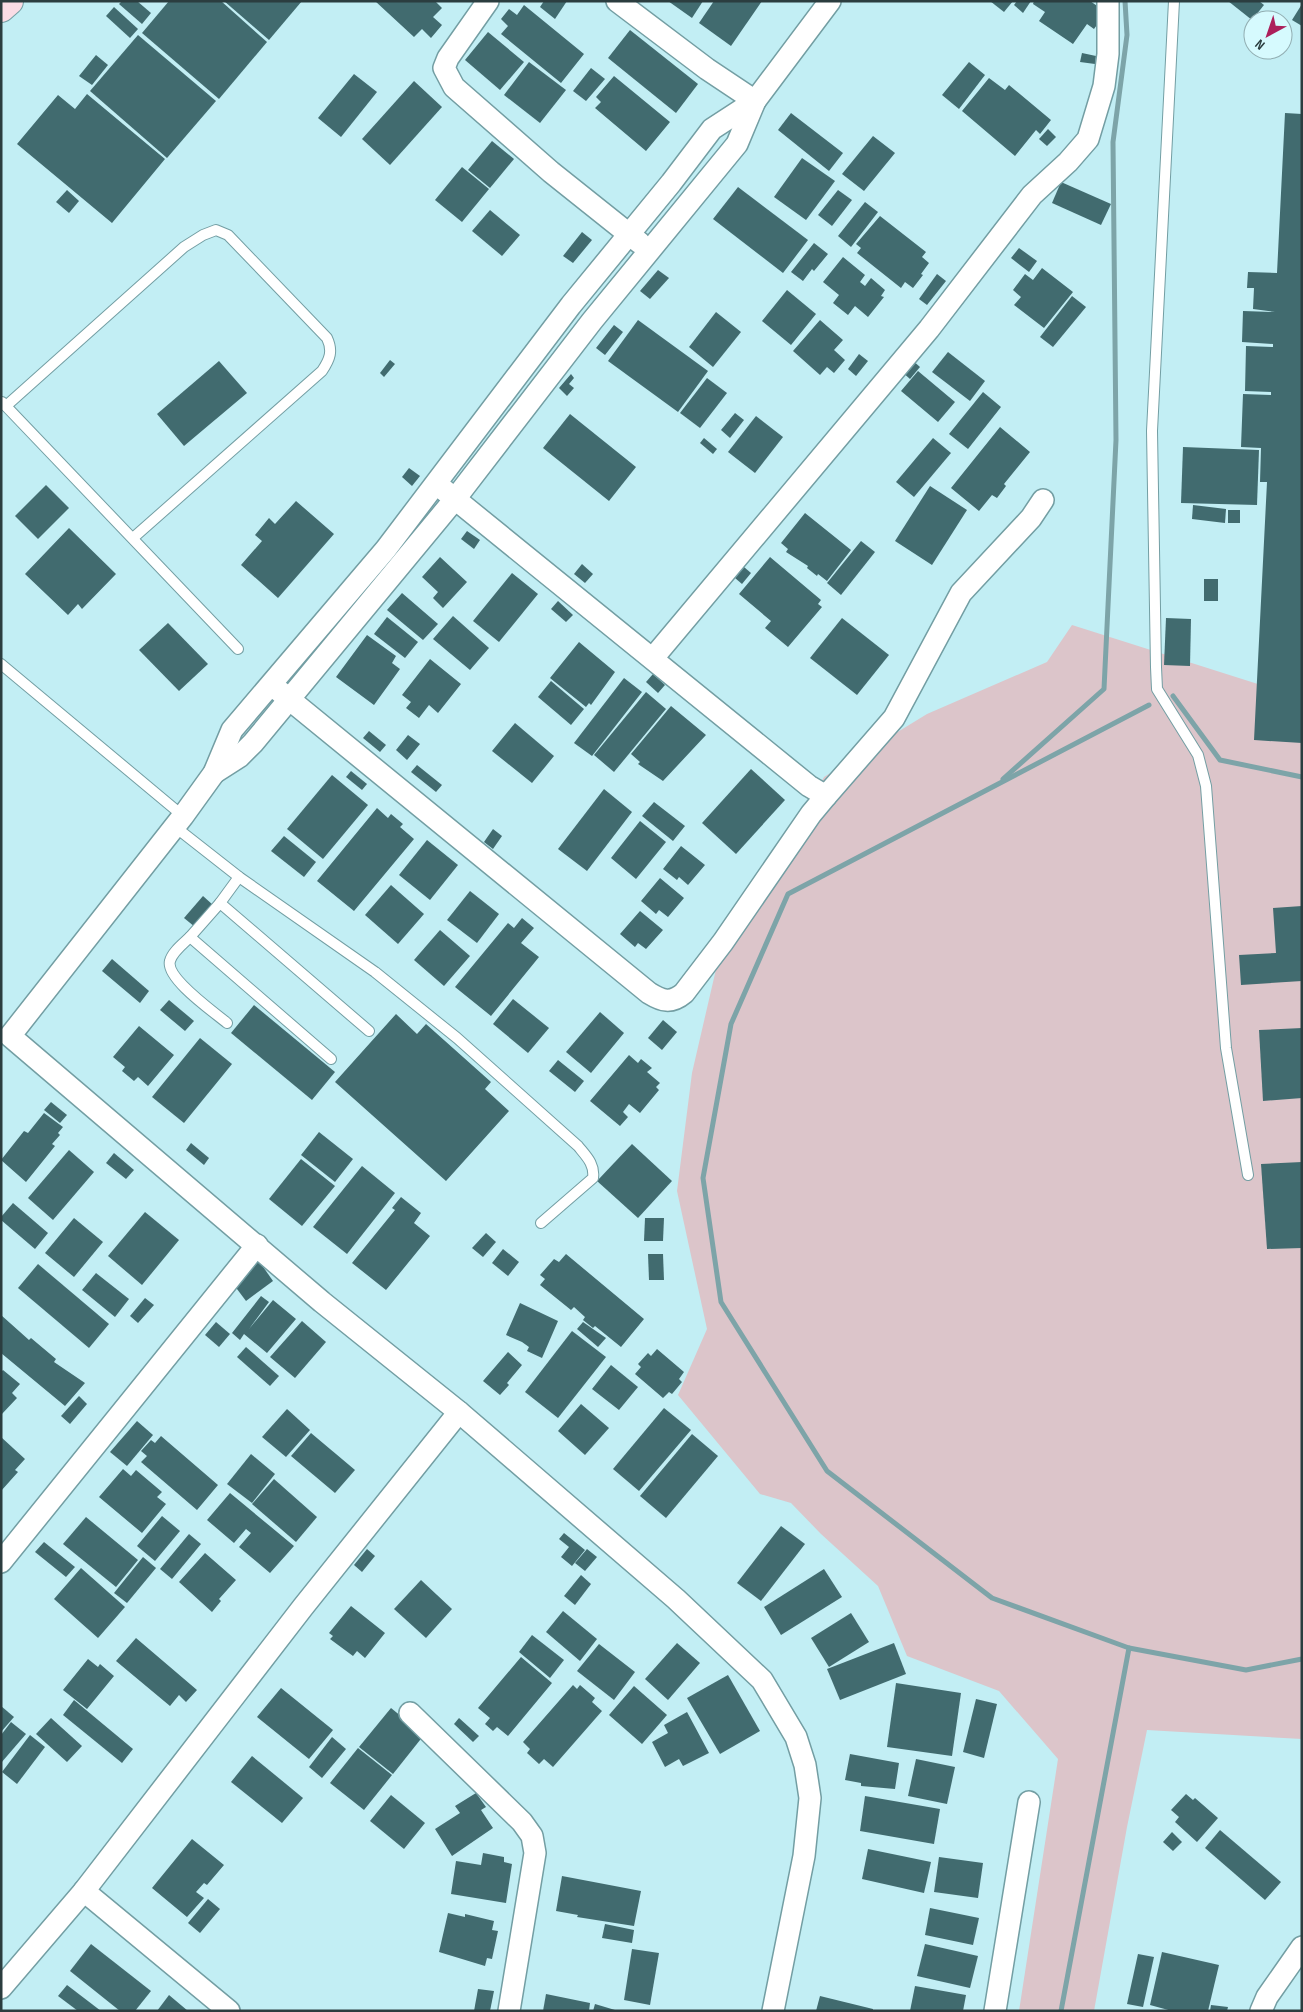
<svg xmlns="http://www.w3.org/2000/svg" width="1303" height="2012" font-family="'Sofia Sans Condensed',sans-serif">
  <rect width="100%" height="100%" fill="#c2eef4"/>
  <path fill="#dcc5ca" d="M1072,625l230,73v1041l-155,-9 -20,97 -33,184h-75l39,-252 -59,-68 -92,-35 -29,-70 -57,-52 -30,-31 -31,-9 -82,-99 29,-66 -30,-138 15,-118 25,-108 107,-188 103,-63 120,-52z"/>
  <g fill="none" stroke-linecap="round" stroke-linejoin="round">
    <g stroke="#7da4a8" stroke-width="5">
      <path d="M1173,696l47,64 82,17"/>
      <path d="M1149,705l-361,189 -57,130 -28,154 18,124 106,169 165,127 137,50 117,22 56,-11"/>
      <path d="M1003,779l101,-90 12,-249 -3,-298 14,-107 -2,-34"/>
      <path d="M1061,2011l68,-363"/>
    </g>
  </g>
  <g fill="#416b6f">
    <path d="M122,1h15l14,12 -9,11 -23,-20z"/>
    <path d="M169,1h52l46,41 -48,57 -77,-66z"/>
    <path d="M224,1h78l-33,39z"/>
    <path d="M375,1h60l7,7 -9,9 9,8 -11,13 -9,-9 -8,8z"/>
    <path d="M544,1h23l-12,18 -15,-12z"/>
    <path d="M668,1h35l-11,17z"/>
    <path d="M714,1h48l-31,45 -32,-23z"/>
    <path d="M990,1h23l-9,11z"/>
    <path d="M1017,1h14l-8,12 -9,-8z"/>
    <path d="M1034,1h56l16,11 -12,17 -7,-5 -14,20 -34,-23 6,-9 -12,-8z"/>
    <path d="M1228,1h31l5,4 -12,15z"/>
    <path d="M1302,4v22l-10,-6z"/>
    <path d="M524,5l60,49 -23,29 -60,-49 7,-8 -7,-7 8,-10 8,6z"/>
    <path d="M114,7l24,22 -8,9 -24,-22z"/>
    <path d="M630,30l68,54 -22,29 -68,-55z"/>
    <path d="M488,32l36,30 -24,28 -35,-30z"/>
    <path d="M138,35l78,66 -49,57 -77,-67z"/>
    <path d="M1082,53l14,3 -1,8 -15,-2z"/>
    <path d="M96,55l12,10 -16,20 -13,-9z"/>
    <path d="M529,62l37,28 -26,33 -36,-28z"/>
    <path d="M969,62l16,13 -26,34 -17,-14z"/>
    <path d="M591,68l14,11 -19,22 -13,-10z"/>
    <path d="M354,74l23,18 -36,45 -23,-19z"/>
    <path d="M614,76l56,46 -24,29 -51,-43 6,-6 -5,-5z"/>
    <path d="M989,78l16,12 4,-5 42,35 -11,14 -4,-4 -21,26 -53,-45z"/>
    <path d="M414,81l28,26 -52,58 -28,-26z"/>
    <path d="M87,94l78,65 -53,64 -95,-79 41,-49 17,14z"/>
    <path d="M791,113l52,40 -14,18 -51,-41z"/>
    <path d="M1285,113l17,1v629l-48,-3 13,-258h-7l1,-34 -20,-1 2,-53 28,1v-3l-26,-1 1,-45 27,1v-3l-31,-2 1,-31 32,1 -22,-3 1,-21h-7l1,-16 29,1z"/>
    <path d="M1048,129l8,8 -9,9 -8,-7z"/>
    <path d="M873,136l22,17 -31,38 -22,-17z"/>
    <path d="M492,141l22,18 -24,29 -22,-18z"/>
    <path d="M802,158l33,23 -29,39 -32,-23z"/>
    <path d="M462,167l27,22 -27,33 -27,-22z"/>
    <path d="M1061,182l50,22 -10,21 -49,-22z"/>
    <path d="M738,187l70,53 -25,33 -70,-54z"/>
    <path d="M67,190l12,11 -10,12 -13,-11z"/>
    <path d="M838,190l14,10 -20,26 -14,-11z"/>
    <path d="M865,202l13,10 -27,35 -13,-11z"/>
    <path d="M490,210l30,25 -18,21 -30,-25z"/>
    <path d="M880,216l46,36 -4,5 7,6 -8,11 2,1 -10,13 -8,-6 -4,6 -44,-35 4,-5 -5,-4z"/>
    <path d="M582,232l10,8 -19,23 -10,-7z"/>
    <path d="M814,243l14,11 -14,17 -2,-2 -9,12 -12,-9z"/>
    <path d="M1019,248l18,13 -8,11 -18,-14z"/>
    <path d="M843,257l22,18 -5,7 5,4 6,-8 14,12 -4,6 3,1 -16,20 -13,-11 -7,9 -15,-12 6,-8 -16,-13z"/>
    <path d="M1042,268l31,24 -29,36 -30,-23 7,-8 -8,-7 12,-16 8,6z"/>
    <path d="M658,270l11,8 -19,21 -10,-8z"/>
    <path d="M937,274l9,7 -19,24 -8,-6z"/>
    <path d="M787,290l29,24 -25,31 -29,-24z"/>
    <path d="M1072,296l14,11 -33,40 -13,-10z"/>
    <path d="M716,312l25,20 -28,35 -24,-20z"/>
    <path d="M638,320l70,51 -30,41 -70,-51z"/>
    <path d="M820,320l23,20 -9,10 11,10 -11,13 -7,-6 -7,8 -27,-24z"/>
    <path d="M614,325l9,7 -18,23 -9,-7z"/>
    <path d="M948,352l37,29 -15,20 -38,-29z"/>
    <path d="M859,354l9,7 -12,15 -8,-7z"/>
    <path d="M911,359l9,8 -10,12 -9,-8z"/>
    <path d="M390,360l5,4 -11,13 -4,-4z"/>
    <path d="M219,361l28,32 -63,53 -27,-32z"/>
    <path d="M918,371l37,31 -17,20 -37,-31z"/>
    <path d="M571,374l3,4 -5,6 5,4 -7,8 -8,-8z"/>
    <path d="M707,378l20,15 -27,35 -20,-15z"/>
    <path d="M983,392l18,15 -33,42 -19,-15z"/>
    <path d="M735,413l9,7 -14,18 -9,-8z"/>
    <path d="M570,414l66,53 -27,34 -66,-53z"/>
    <path d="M756,416l27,21 -28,36 -27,-21z"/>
    <path d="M1000,427l30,25 -26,32 2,2 -9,12 -5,-3 -13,16 -28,-23z"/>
    <path d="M704,438l13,11 -4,5 -13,-11z"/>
    <path d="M933,438l18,15 -37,44 -18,-15z"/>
    <path d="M1183,447l76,3 -2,55 -76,-2z"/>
    <path d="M409,468l11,8 -8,10 -10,-9z"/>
    <path d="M46,485l23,23 -31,31 -23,-23z"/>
    <path d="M930,486l37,24 -35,55 -37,-24z"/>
    <path d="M296,501l38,33 -56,64 -37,-33 21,-24 -7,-6 14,-17 6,6z"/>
    <path d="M1193,505l33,4 -1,14 -33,-4z"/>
    <rect x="1228" y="510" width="12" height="13"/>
    <path d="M805,513l46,37 -24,31 -9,-7 -1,2 -10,-8 1,-2 -22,-14 2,-3 -7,-6z"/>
    <path d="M69,528l47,46 -34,35 -4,-5 -10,11 -43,-41z"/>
    <path d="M467,531l13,9 -6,9 -13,-10z"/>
    <path d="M861,541l14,11 -34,43 -14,-12z"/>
    <path d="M440,557l27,25 -24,26 -10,-10 5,-6 -16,-15z"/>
    <path d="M770,557l51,43 -3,4 4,3 -34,40 -23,-19 6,-7 -32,-27z"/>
    <path d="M582,564l11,10 -8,9 -11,-9z"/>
    <path d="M744,567l7,6 -9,11 -7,-6z"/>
    <path d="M512,573l26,21 -39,48 -26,-21z"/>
    <rect x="1204" y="579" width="14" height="22"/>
    <path d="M402,593l36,31 -15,16 -36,-30z"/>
    <path d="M558,601l15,14 -7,7 -15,-13z"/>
    <path d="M453,616l36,32 -19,22 -37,-31z"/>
    <path d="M387,617l31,25 -13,16 -31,-24z"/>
    <path d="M842,618l47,37 -32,40 -47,-37z"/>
    <path d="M1166,618l25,1 -1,47 -26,-1z"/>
    <path d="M168,623l40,41 -29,27 -40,-41z"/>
    <path d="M367,635l29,21 -4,7 8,6 -26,36 -38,-28z"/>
    <path d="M579,642l36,30 -24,33 -2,-2 -3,4 -36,-29z"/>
    <path d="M430,659l31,25 -23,29 -9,-8 -10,13 -13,-10 5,-6 -9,-7z"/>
    <path d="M653,674l12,11 -7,8 -12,-11z"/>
    <path d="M624,678l18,14 -50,64 -18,-13z"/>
    <path d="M551,681l33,28 -13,16 -33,-28z"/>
    <path d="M646,692l20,17 -52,63 -20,-17z"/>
    <path d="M671,706l35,29 -43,46 -25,-17 2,-2 -9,-8z"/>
    <path d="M515,723l39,33 -22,27 -40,-32z"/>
    <path d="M369,731l17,14 -6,7 -17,-14z"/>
    <path d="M408,735l12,9 -13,16 -11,-10z"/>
    <path d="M417,765l25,20 -6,7 -25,-20z"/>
    <path d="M751,769l34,31 -49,54 -34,-31z"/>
    <path d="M351,771l16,13 -5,6 -16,-13z"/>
    <path d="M332,775l36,30 -45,54 -36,-30z"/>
    <path d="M604,789l28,23 -45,59 -29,-22z"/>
    <path d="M654,802l31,24 -12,15 -31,-25z"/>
    <path d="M377,808l11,10 3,-4 12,10 -3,3 14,12 -60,72 -37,-30z"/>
    <path d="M640,821l26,21 -30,37 -25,-21z"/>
    <path d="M493,829l9,7 -9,13 -9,-7z"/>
    <path d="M284,836l32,26 -12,15 -33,-26z"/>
    <path d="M427,840l31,25 -28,35 -31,-25z"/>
    <path d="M681,846l24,19 -17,20 -9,-8 -2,3 -14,-11z"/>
    <path d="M660,878l24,20 -16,19 -9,-7 -3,4 -15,-13z"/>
    <path d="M391,885l33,29 -26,30 -33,-29z"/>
    <path d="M470,891l29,23 -22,29 -30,-23z"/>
    <path d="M203,896l10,9 -18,22 -11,-9z"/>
    <path d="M1302,906v75l-61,4 -2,-30 37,-2 -3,-45z"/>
    <path d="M640,911l23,19 -17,19 -8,-6 -3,4 -15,-13z"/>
    <path d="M522,918l12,10 -13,15 18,14 -48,59 -36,-29 53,-64 6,5z"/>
    <path d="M440,930l30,26 -26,30 -30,-26z"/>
    <path d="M112,959l37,32 -9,12 -38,-32z"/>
    <path d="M513,999l36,29 -21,25 -35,-29z"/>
    <path d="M169,1000l25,21 -9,10 -25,-21z"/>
    <path d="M254,1005l81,67 -23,28 -81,-67z"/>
    <path d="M600,1012l24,21 -33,40 -25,-21z"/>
    <path d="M396,1014l21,20 9,-10 65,58 -6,7 24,22 -63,70 -111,-99z"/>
    <path d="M663,1020l14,12 -15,18 -14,-12z"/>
    <path d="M139,1026l35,29 -26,31 -10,-9 -4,4 -12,-10 3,-4 -12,-10z"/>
    <path d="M1302,1028v70l-39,3 -4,-71z"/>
    <path d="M200,1038l32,26 -48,59 -32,-26z"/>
    <path d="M629,1055l9,8 3,-4 11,9 -5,4 13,11 -4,4 3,3 -19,23 -11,-9 -6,8 5,5 -8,9 -30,-25z"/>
    <path d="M558,1060l26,21 -9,11 -26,-21z"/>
    <path d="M51,1102l16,13 -7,8 -16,-13z"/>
    <path d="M44,1113l19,14 -5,6 2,2 -8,9 3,2 -29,36 -25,-22 23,-29 4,2z"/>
    <path d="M319,1132l34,27 -18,23 -34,-27z"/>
    <path d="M191,1143l18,15 -5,7 -18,-15z"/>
    <path d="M632,1144l40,37 -34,37 -41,-37z"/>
    <path d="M69,1150l25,22 -41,48 -25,-22z"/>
    <path d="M114,1153l20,17 -8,9 -20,-16z"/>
    <path d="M301,1159l34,27 -33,40 -33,-27z"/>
    <path d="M1302,1162v86l-35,1 -6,-85z"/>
    <path d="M362,1166l33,27 -48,61 -34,-27z"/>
    <path d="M401,1197l20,16 -7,10 16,13 -44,54 -34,-27 43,-53 -3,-2z"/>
    <path d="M13,1203l35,30 -13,16 -34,-29v-3z"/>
    <path d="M145,1212l34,28 -37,45 -34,-29z"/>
    <path d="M74,1218l29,24 -29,35 -29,-24z"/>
    <path d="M645,1218h19l-1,23h-19z"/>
    <path d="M486,1233l10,9 -13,15 -11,-9z"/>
    <path d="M503,1249l16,13 -11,14 -16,-13z"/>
    <path d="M566,1254l78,65 -23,28 -26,-21 -2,2 -10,-8 2,-3 -11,-10 -3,3 -31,-25 5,-6 -5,-4 14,-16 5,3z"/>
    <path d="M648,1254h15l1,26h-15z"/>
    <path d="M259,1261l14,20 -27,20 -15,-20z"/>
    <path d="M38,1264l71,60 -20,24 -71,-60z"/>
    <path d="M96,1273l33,26 -14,18 -33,-27z"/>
    <path d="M261,1296l8,6 -20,27 24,-29 23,19 -29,34 -23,-19 -4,6 -8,-7z"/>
    <path d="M145,1298l9,7 -16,18 -8,-7z"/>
    <path d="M520,1303l38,18 -16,37 -15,-7 2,-4 -7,-5 -16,-7z"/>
    <path d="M1,1315l28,25 2,-2 25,21 -2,3 31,21 -20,23 -64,-53z"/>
    <path d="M302,1321l24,21 -31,36 -25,-21z"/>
    <path d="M216,1322l14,12 -11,13 -14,-12z"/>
    <path d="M583,1322l23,16 -8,9 -21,-18z"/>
    <path d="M572,1331l34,26 -48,61 -33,-26z"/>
    <path d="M246,1347l33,29 -9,10 -33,-29z"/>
    <path d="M657,1349l27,23 -5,7 3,3 -10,12 -3,-2 -6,6 -28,-24 6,-7 -3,-3 10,-11 3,3z"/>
    <path d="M508,1352l14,13 -15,18 2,2 -9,10 -17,-14z"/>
    <path d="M611,1365l27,22 -19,23 -27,-21z"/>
    <path d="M3,1370l17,14 -8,9 5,5 -16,17v-43z"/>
    <path d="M79,1396l8,8 -17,20 -9,-8z"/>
    <path d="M581,1404l28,24 -24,27 -27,-24z"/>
    <path d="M664,1408l27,22 -52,61 -26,-22z"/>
    <path d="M287,1409l23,21 -24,27 -24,-20z"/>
    <path d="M137,1421l16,14 -26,31 -17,-14z"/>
    <path d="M311,1433l44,37 -20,23 -44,-37z"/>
    <path d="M692,1434l26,22 -52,62 -26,-22z"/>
    <path d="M161,1436l57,49 -21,25 -56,-48 6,-6 -6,-5 10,-11 4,3z"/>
    <path d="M1,1437l24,22 -10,11 3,2 -17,19z"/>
    <path d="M251,1454l24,20 -23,29 -25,-19z"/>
    <path d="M123,1469l8,7 5,-6 26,22 -5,5 9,7 -24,29 -43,-36z"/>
    <path d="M274,1479l43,38 -21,25 -44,-38z"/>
    <path d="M230,1493l64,53 -24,27 -31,-26 12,-14 -5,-4 -12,14 -27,-23z"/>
    <path d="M162,1516l18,15 -25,30 -18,-15z"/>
    <path d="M86,1517l52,43 -22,27 -53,-43z"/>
    <path d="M781,1526l24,18 -44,57 -24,-18z"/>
    <path d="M564,1533l21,17 -13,16 -11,-9 8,-10 -10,-8z"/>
    <path d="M189,1534l12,10 -29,35 -12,-10z"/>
    <path d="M44,1542l31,25 -9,10 -31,-25z"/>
    <path d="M367,1549l8,7 -13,16 -8,-7z"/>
    <path d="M587,1549l10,8 -12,14 -10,-8z"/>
    <path d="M205,1553l31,27 -17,19 2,2 -9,11 -33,-30z"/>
    <path d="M143,1557l13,11 -29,35 -13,-10z"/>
    <path d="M81,1568l44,39 -27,31 -44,-39z"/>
    <path d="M824,1569l18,28 -61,38 -17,-28z"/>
    <path d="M581,1575l10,9 -16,21 -11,-9z"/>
    <path d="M421,1580l31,29 -26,29 -32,-29z"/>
    <path d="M351,1606l34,27 -20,25 -8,-7 -4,5 -23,-17 3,-3 -4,-3z"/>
    <path d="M563,1611l34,28 -17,22 -34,-29z"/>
    <path d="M851,1613l18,29 -40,25 -18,-29z"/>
    <path d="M532,1635l32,25 -14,18 -31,-26z"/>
    <path d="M136,1638l61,52 -11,12 -7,-7 -9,11 -54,-45z"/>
    <path d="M677,1643l23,20 -32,37 -23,-21z"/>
    <path d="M894,1643l12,31 -66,26 -13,-31z"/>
    <path d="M599,1644l36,28 -21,28 -37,-29z"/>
    <path d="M521,1657l31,26 -44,53 -11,-9 -4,4 -8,-7 5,-6 -12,-10z"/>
    <path d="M88,1659l10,8 2,-3 14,12 -27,33 -24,-19z"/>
    <path d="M728,1675l32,56 -40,23 -33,-56z"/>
    <path d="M896,1683l65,10 -9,63 -65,-9z"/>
    <path d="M573,1685l4,4 3,-4 15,13 -3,4 10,9 -49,56 -9,-8 -5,5 -12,-11 3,-4 -7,-7z"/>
    <path d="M634,1686l33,29 -25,29 -33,-29z"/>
    <path d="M281,1688l52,42 -24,29 -52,-42z"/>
    <path d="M976,1699l21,5 -13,54 -21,-6z"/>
    <path d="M74,1700l59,49 -11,14 -59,-48z"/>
    <path d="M1,1706l13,11 -13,15z"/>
    <path d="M391,1708l33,27 -31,39 -34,-27z"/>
    <path d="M687,1712l22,41 -26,13 -4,-7 -14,8 -13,-25 16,-9 -4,-8z"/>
    <path d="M51,1718l31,28 -15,16 -31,-28z"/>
    <path d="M459,1718l20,18 -6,6 -19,-18z"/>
    <path d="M11,1722l15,12 -25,29v-28z"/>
    <path d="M30,1735l15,12 -28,37 -15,-12z"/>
    <path d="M332,1737l14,12 -24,29 -13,-11z"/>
    <path d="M358,1748l34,27 -28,35 -34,-27z"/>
    <path d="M850,1754l49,9 -4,26 -34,-3v-3l-16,-3z"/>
    <path d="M252,1756l51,42 -21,25 -51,-41z"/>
    <path d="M916,1759l39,8 -8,37 -39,-8z"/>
    <path d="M476,1793l10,14 -5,3 12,18 -41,28 -17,-27 25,-16 -5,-7z"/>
    <path d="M1186,1794l7,6 2,-2 23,20 -21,24 -22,-20 4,-5 -8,-7z"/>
    <path d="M391,1795l34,28 -21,26 -34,-28z"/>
    <path d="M865,1796l75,13 -6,35 -74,-13z"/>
    <path d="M1220,1830l61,52 -16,18 -60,-52z"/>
    <path d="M1172,1832l10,10 -9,9 -10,-9z"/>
    <path d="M192,1839l32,26 -17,20 -3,-2 -8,9 8,6 -17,19 -35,-29z"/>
    <path d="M868,1849l63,13 -7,31 -62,-14z"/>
    <path d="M483,1853l21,4v5l8,2 -6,39 -55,-9 5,-33 25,4z"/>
    <path d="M939,1857l44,6 -5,35 -44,-6z"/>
    <path d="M562,1876l79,15 -7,35 -57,-9 1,-2 -22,-4z"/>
    <path d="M208,1899l12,10 -20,24 -12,-10z"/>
    <path d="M930,1908l49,10 -6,27 -48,-10z"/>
    <path d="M448,1913l17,4v-3l29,7 -2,9 6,1 -6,28 -5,-1 -2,8 -46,-14z"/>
    <path d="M605,1924l29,6 -2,13 -30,-5z"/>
    <path d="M91,1944l60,47 -16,20h-15l-50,-40z"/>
    <path d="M925,1944l53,12 -8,32 -53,-12z"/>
    <path d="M632,1949l27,4 -9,52 -26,-5z"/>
    <path d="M1162,1952l57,13 -11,46h-36l-22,-6z"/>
    <path d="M1138,1954l16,3 -11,50 -16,-3z"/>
    <path d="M67,1985l34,26h-23l-20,-15z"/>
    <path d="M915,1986l51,9 -3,16h-53z"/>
    <path d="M478,1989l16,2 -4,20h-16z"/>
    <path d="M546,1994l44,9 -1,8h-46z"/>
    <path d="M169,1995l19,16h-31z"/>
    <path d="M820,1996l53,13v2h-57z"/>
    <path d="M595,2004l20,6v1h-22z"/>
    <path d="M1211,2005l17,2 -1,4h-17z"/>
  </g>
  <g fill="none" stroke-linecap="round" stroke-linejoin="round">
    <g stroke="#739ea3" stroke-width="12">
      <g id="lane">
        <path d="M1174,1l-22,430 4,236 1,22 41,66 8,31 20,262 22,127"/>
        <path d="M2,402l236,247"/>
        <path d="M6,406l178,-159 19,-12 13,-5 12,5 99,103c6,13 3,21 -5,33l-189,167"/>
        <path d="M1,664l182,152"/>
        <path d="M174,826l65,51 136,95 82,66 121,108c8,10 17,18 15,32l-52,45"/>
        <path d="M239,877l-19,26 -30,34 141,122"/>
        <path d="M220,903l149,128"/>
        <path d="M190,937c-6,6 -18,15 -20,24 -5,17 44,51 57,62"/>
      </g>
    </g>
    <g stroke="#739ea3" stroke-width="24">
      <g id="street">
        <path d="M488,1l-40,57 -4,10 10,19 97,85 89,71"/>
        <path d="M617,1l90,68 48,32"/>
        <path d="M755,101l-43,28 -41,54 -100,122 -185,244 -154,181 -18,43 -31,43 -173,220 312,266 137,110 217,187 86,81 34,57 9,28 5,33 -6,58 -31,155"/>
        <path d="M444,490l365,296 17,10 68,-78 67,-125 70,-75 12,-18"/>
        <path d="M653,658l276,-329 103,-134 36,-33 20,-23 16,-53 4,-32v-53"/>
        <path d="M278,690l371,303c13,8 22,11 35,0l39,-51 88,-128 15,-18"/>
        <path d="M214,773l25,-16 14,-14 202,-244 137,-178 145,-177 18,-43 75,-100"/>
        <path d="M1,1562l256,-317"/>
        <path d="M410,1713l112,109 10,14 3,17 -26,158"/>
        <path d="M84,1891l145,120"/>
        <path d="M1,1988l83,-97 219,-284 156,-195"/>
        <path d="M995,2011l34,-209"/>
        <path d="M1261,2011l6,-14 35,-50"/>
      </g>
    </g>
    <g stroke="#739ea3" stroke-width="30">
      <path id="secondary" d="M1,8l8,-7"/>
    </g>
    <use href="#lane" stroke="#fff" stroke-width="10"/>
    <use href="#street" stroke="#fff" stroke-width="21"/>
    <use href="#secondary" stroke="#fadce5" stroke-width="28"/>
  </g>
  <rect width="1303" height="2012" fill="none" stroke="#2b3d3f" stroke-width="5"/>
  <g transform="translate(1268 35) rotate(220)"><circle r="24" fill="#d6fafe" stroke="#92aeb2"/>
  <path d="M0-4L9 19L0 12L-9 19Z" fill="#ac1f5b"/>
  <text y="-8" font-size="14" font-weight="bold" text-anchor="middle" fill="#2b3d3f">N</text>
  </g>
</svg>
